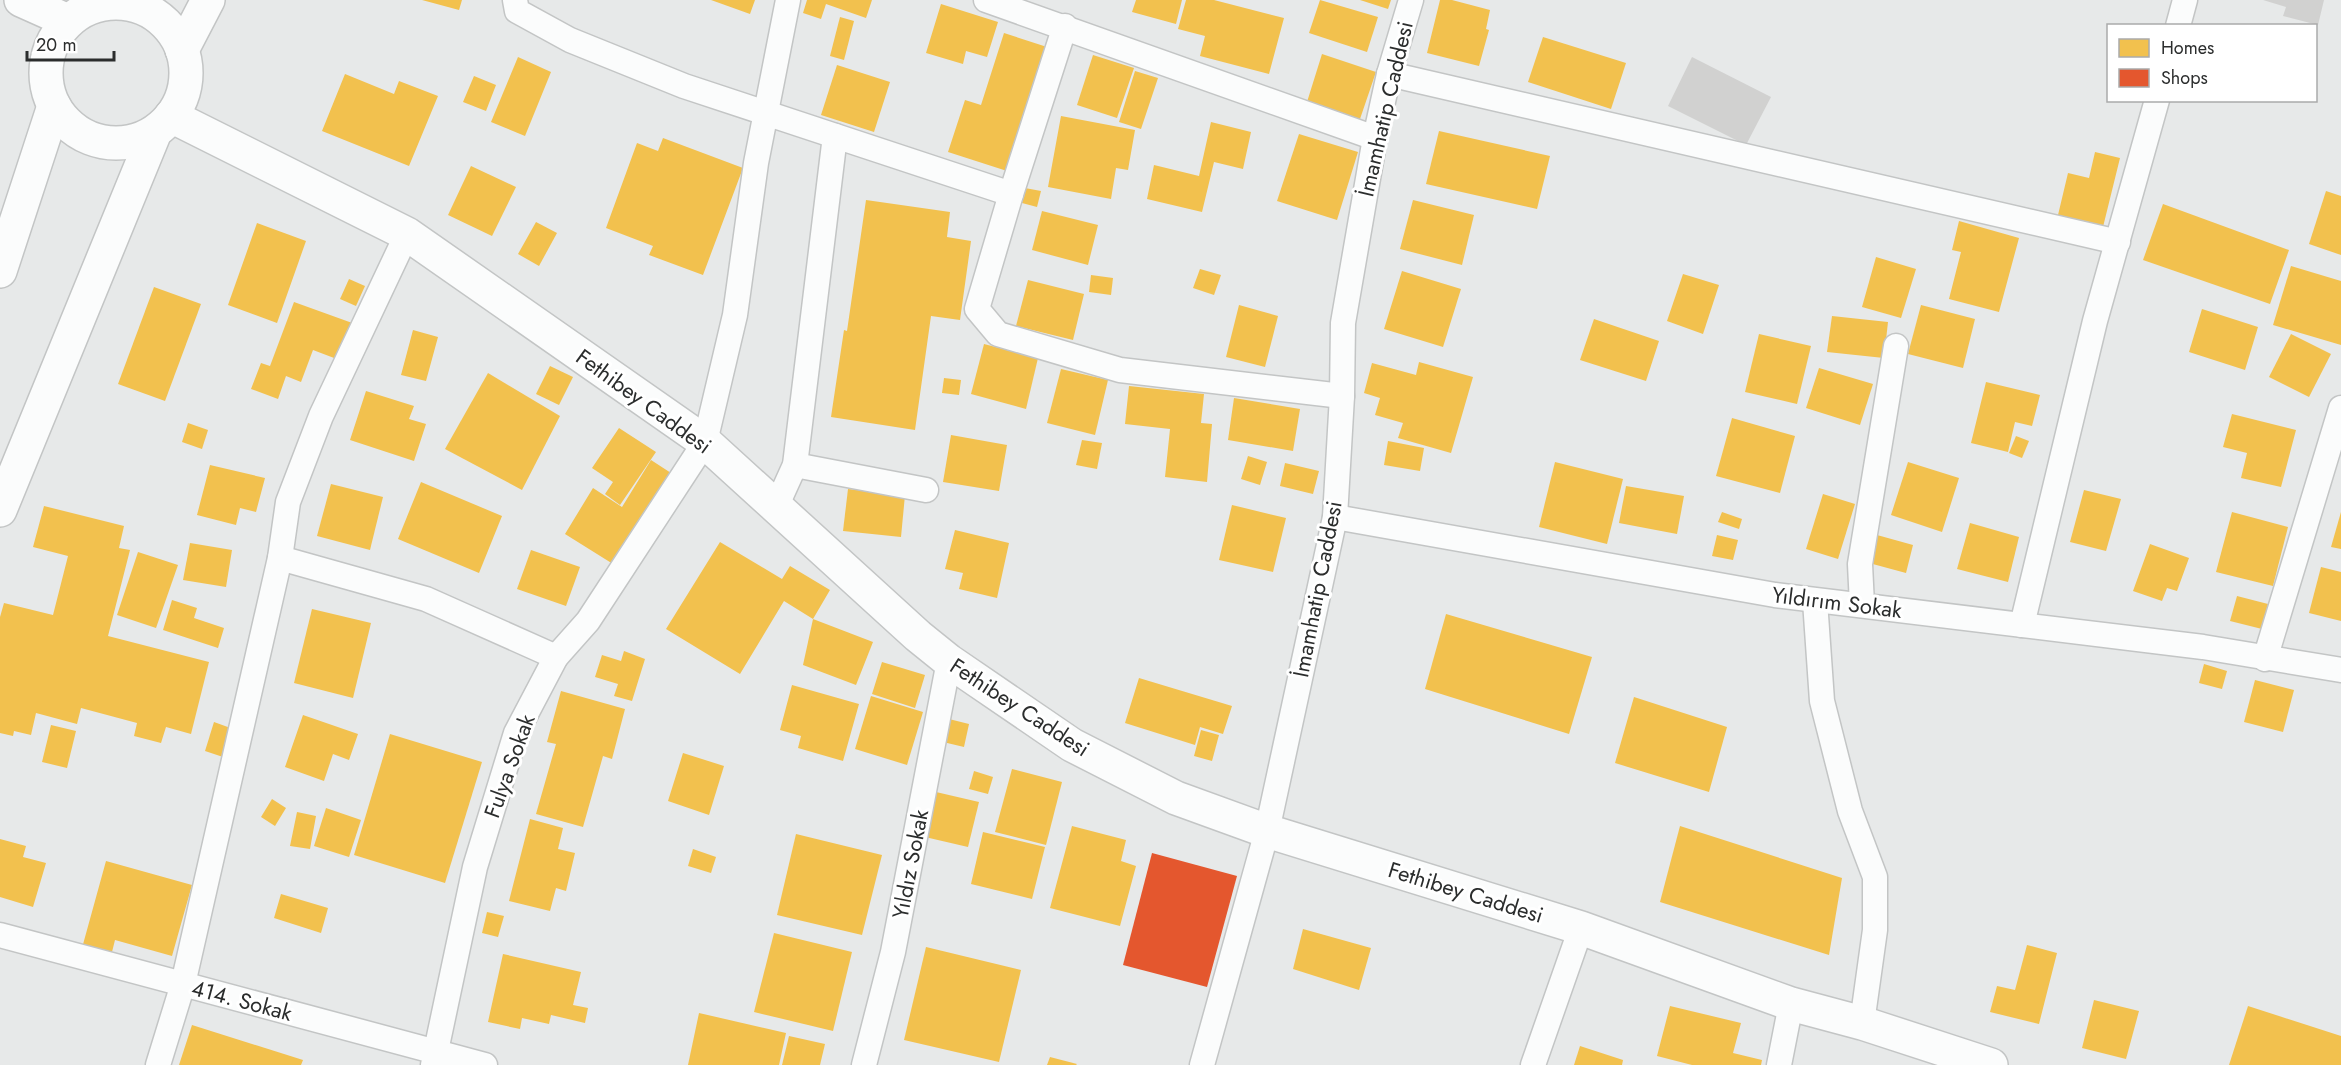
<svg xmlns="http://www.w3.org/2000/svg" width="2341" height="1065" font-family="Jost,sans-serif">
  <rect width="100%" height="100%" fill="#e7e9e9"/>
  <g fill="#f2c14e">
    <path d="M422,0h40l-3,10z"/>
    <path d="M711,0h44l-5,14z"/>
    <path d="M807,0h65l-6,18 -40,-14 -5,15 -18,-6z"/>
    <path d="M1136,0h46l-6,24 -44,-12z"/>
    <path d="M1186,0h28l70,18 -15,56 -69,-18 5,-20 -27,-7z"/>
    <path d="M1320,0l58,17 -11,35 -58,-19z"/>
    <path d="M1360,0h31l-3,9z"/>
    <path d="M1440,0h12l38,10 -4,19 3,1 -10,36 -52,-13z"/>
    <path d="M941,4l57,18 -11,35 -21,-6 -3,13 -37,-11z"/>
    <path d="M840,17l14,4 -10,39 -14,-4z"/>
    <path d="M1004,33l43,14 -40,124 -59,-19 17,-52 16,5z"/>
    <path d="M1543,37l83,26 -15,46 -83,-27z"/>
    <path d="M1322,54l54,18 -16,47 -53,-17z"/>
    <path d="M1093,55l41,13 -17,50 -40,-13z"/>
    <path d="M518,57l33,15 -26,64 -34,-14z"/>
    <path d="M837,65l53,17 -16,50 -53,-17z"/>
    <path d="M1135,71l23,7 -17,51 -22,-7z"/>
    <path d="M345,74l49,20 5,-13 39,15 -29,70 -87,-35z"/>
    <path d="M474,76l22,9 -10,26 -23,-9z"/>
    <path d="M1061,116l74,14 -7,40 -12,-2 -5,31 -63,-12z"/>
    <path d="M1211,122l40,10 -8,37 -29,-7 -12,50 -55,-13 7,-34 45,11z"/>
    <path d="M1439,131l111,25 -13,53 -111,-25z"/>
    <path d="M1299,134l59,18 -21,68 -60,-19z"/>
    <path d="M663,138l80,30 -40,107 -54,-20 4,-9 -47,-18 31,-85 21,8z"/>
    <path d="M2095,152l25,6 -17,69 -45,-12 10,-42 21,5z"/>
    <path d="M471,166l45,21 -24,49 -44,-21z"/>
    <path d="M1025,188l16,3 -4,16 -15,-4z"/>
    <path d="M2326,191l15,5v59l-32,-11z"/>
    <path d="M866,200l84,12 -3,25 24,4 -11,79 -29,-4 -16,114 -84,-13 13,-87 3,1z"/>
    <path d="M1413,200l61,15 -12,50 -62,-16z"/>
    <path d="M2163,204l126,46 -19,54 -127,-44z"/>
    <path d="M1042,211l56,14 -10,40 -56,-15z"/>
    <path d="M1959,221l60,17 -20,74 -50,-13 12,-47 -9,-2z"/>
    <path d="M536,222l21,11 -18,33 -21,-12z"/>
    <path d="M257,223l49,18 -29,82 -49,-18z"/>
    <path d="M1876,257l40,12 -15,49 -39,-11z"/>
    <path d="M2291,266l50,15v64l-68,-20z"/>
    <path d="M1200,269l21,6 -7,20 -21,-7z"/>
    <path d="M1402,271l59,18 -18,58 -59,-18z"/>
    <path d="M1683,274l36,11 -16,49 -36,-13z"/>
    <path d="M1091,275l22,3 -2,17 -22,-3z"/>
    <path d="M349,279l16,7 -9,20 -16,-7z"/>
    <path d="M1028,280l56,14 -11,46 -57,-14z"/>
    <path d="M154,287l47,17 -36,97 -47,-17z"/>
    <path d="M294,302l61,22 -13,37 -29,-11 -12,32 -15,-6 -8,23 -27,-10 10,-26 9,3z"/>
    <path d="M1239,305l39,11 -13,51 -39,-10z"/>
    <path d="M1921,305l54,14 -12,49 -55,-14z"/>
    <path d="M2202,309l56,18 -13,43 -56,-18z"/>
    <path d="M1832,316l56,6 -4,36 -57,-6z"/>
    <path d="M1594,319l65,22 -13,40 -66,-21z"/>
    <path d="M413,330l25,7 -12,44 -25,-6z"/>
    <path d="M1759,334l52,12 -14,58 -52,-12z"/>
    <path d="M2291,334l40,20 -22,43 -40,-20z"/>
    <path d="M984,344l54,14 -12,51 -55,-15z"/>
    <path d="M1419,362l54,15 -22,76 -53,-15 5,-15 -28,-8 5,-17 -16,-5 8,-30 44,12z"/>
    <path d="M550,366l23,11 -14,28 -23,-11z"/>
    <path d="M1819,368l54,16 -13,41 -54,-17z"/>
    <path d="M1061,369l47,11 -13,55 -48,-12z"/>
    <path d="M488,373l72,43 -38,74 -77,-41z"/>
    <path d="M944,378l17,2 -2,15 -17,-2z"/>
    <path d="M1986,382l54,13 -8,31 -17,-4 -7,30 -37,-9z"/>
    <path d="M1129,386l75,8 -3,29 11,1 -5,58 -42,-5 5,-48 -45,-5z"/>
    <path d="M366,391l48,15 -5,13 17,5 -12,37 -64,-21z"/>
    <path d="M1234,398l66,11 -7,42 -65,-11z"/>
    <path d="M2232,414l64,16 -15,57 -40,-9 6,-25 -24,-6z"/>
    <path d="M1732,418l63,18 -15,57 -64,-17z"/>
    <path d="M188,423l20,7 -6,19 -20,-7z"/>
    <path d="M619,428l37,24 -36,53 -15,-11 8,-12 -21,-14z"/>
    <path d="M951,435l56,10 -8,46 -56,-9z"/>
    <path d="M2016,436l13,5 -7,17 -13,-5z"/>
    <path d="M1082,440l20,3 -5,26 -21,-4z"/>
    <path d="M1388,441l36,7 -4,23 -36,-6z"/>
    <path d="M1248,456l19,6 -7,23 -19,-6z"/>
    <path d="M651,460l20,13 -58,91 -48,-30 28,-46 29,19z"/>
    <path d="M1555,462l68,17 -16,65 -68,-17z"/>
    <path d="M1908,462l51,16 -17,54 -51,-17z"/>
    <path d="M1285,463l34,8 -6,23 -33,-8z"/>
    <path d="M210,465l55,13 -9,34 -16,-4 -4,17 -39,-10z"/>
    <path d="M421,482l81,34 -23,57 -81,-34z"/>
    <path d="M331,484l52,13 -13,53 -53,-14z"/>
    <path d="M1626,486l58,10 -7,38 -58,-11z"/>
    <path d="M848,489l57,6 -4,42 -58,-6z"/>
    <path d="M2084,490l37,9 -15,52 -36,-9z"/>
    <path d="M1823,494l32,10 -17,55 -32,-10z"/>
    <path d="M1232,505l54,13 -13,54 -54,-12z"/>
    <path d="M44,506l80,20 -5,22 11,2 -22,86 101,26 -18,72 -25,-7 -5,16 -27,-7 3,-13 -56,-15 -4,16 -41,-11 -5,22 -17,-4 -1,5 -13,-3v-116l4,-14 49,12 15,-59 -35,-9z"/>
    <path d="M1722,512l20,7 -3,10 -21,-7z"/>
    <path d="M2232,512l56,15 -15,59 -57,-14z"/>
    <path d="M2341,512v37l-10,-2z"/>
    <path d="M1970,523l49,14 -11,45 -51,-13z"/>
    <path d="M955,530l54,13 -12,55 -38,-9 4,-16 -18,-4z"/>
    <path d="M1717,535l21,5 -5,20 -21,-4z"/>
    <path d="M1877,535l36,10 -7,28 -37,-10z"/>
    <path d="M720,542l62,37 8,-13 40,24 -17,29 -29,-18 -44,73 -74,-45z"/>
    <path d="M190,543l42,7 -6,37 -43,-7z"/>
    <path d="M2150,544l39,14 -12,33 -10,-3 -5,13 -29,-10z"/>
    <path d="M531,550l49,17 -14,39 -49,-17z"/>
    <path d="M138,552l40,13 -22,63 -39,-13z"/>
    <path d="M2321,567l20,5v49l-32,-8z"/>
    <path d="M2237,596l31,8 -6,25 -32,-8z"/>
    <path d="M172,600l25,8 -3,10 30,10 -6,20 -55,-18z"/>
    <path d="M312,609l59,14 -18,75 -59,-15z"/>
    <path d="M1446,614l146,43 -23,77 -144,-45z"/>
    <path d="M813,619l60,23 -17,43 -53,-20z"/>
    <path d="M624,651l21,8 -13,42 -18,-5 4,-12 -23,-7 7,-22 19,6z"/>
    <path d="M882,662l43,13 -10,33 -43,-14z"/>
    <path d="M2204,664l23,7 -5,18 -23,-6z"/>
    <path d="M1139,678l93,28 -9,28 -23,-7 -5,18 -70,-22z"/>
    <path d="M2255,680l39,10 -11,42 -39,-10z"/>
    <path d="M792,685l67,19 -16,57 -45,-13 3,-12 -21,-6z"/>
    <path d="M561,691l64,18 -13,50 -9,-3 -20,71 -47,-13 20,-70 -9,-2z"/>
    <path d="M871,696l52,16 -16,53 -52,-16z"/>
    <path d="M1634,697l93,30 -18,65 -94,-29z"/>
    <path d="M303,715l55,19 -9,26 -16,-6 -9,27 -39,-14z"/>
    <path d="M949,719l20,5 -5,23 -21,-5z"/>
    <path d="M214,722l22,8 -10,28 -21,-7z"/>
    <path d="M51,725l25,6 -9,37 -25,-6z"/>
    <path d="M1201,730l18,5 -7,26 -18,-5z"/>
    <path d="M390,734l92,28 -37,121 -91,-28z"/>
    <path d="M683,753l41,13 -15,49 -41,-14z"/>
    <path d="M1012,769l50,13 -16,63 -51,-13z"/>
    <path d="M974,771l19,6 -5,17 -19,-5z"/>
    <path d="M936,792l43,10 -11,45 -43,-10z"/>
    <path d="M272,799l14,9 -11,18 -14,-9z"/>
    <path d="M326,808l35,12 -12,37 -35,-11z"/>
    <path d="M297,812l19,4 -6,33 -20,-3z"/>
    <path d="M530,819l33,9 -5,21 17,4 -9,38 -10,-3 -6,23 -41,-10z"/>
    <path d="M1072,826l54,14 -5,21 15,5 -16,60 -70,-18z"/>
    <path d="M1680,826l162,52 -13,77 -169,-53z"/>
    <path d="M983,832l62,15 -13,52 -61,-15z"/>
    <path d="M796,834l86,21 -20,80 -85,-20z"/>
    <path d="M0,839l26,7 -3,11 23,6 -13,44 -33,-10z"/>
    <path d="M693,849l23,8 -5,16 -23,-7z"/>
    <path d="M106,861l86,24 -20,71 -57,-16 -4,16 -29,-8z"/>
    <path d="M281,894l47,14 -7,25 -47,-15z"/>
    <path d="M487,912l17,4 -6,21 -16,-4z"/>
    <path d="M1303,929l68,19 -12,42 -66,-21z"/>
    <path d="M774,933l78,19 -19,79 -79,-19z"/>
    <path d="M2027,945l30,8 -18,71 -49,-12 7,-26 18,4z"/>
    <path d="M926,947l95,23 -22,92 -95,-22z"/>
    <path d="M503,954l78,18 -8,33 15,3 -3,15 -34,-8 -2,9 -27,-6 -2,11 -32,-7z"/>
    <path d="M2094,1000l45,11 -13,48 -44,-11z"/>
    <path d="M1670,1006l71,17 -8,30 29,7 -1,5h-69l-35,-9z"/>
    <path d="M2248,1006l93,30v29h-112z"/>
    <path d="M699,1013l87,20 -7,32h-91z"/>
    <path d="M192,1025l111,35 -2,5h-122z"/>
    <path d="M789,1036l36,8 -5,21h-38z"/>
    <path d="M1580,1046l43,14 -1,5h-48z"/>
    <path d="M1050,1057l27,7 -1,1h-29z"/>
  </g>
  <path fill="#e4572e" d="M1152,853l85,23 -30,111 -84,-22z"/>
  <g fill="#d1d1d0">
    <path d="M2263,0h61l-6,25 -35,-9 3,-9z"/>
    <path d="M1692,57l79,40 -25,48 -78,-39z"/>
  </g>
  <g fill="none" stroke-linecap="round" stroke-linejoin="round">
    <g stroke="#c3c5c5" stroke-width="27">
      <g id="street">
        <path d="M515,0l2,11 53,29 114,46 327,108 54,-168"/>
        <path d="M986,0l389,138"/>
        <path d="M2178,26l7,-26"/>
        <path d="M1389,74l729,168"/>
        <path d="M1011,194l-34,115 21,25 122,36 222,26"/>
        <path d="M795,465l131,25"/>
        <path d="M776,507l19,-42 40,-329"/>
        <path d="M1335,517l440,78 428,52 138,23"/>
        <path d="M280,558l146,41 130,58"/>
        <path d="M1815,601l7,100 28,110 25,66v53l-13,93"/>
        <path d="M1862,605l-2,-41 36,-218"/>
        <path d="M2022,625l73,-304 62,-221"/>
        <path d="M2265,659l76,-251"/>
        <path d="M0,935l485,130"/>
        <path d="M158,1065l25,-81 97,-426 8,-56 33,-86 86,-182"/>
        <path d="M433,1065l42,-198 41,-134 40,-76 32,-36 117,-179 30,-127 21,-152 32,-163"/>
        <path d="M864,1065l29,-113 56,-291"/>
        <path d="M1202,1065l65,-234 68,-314 7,-121 1,-73 32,-185 14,-64 22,-74"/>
        <path d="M1533,1065l48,-137"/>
        <path d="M1779,1065l12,-61"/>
      </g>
    </g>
    <g stroke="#c3c5c5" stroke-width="36">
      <g id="secondary">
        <path d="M21,0l47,21"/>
        <circle cx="116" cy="73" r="70"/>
        <path d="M182,50l26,-50"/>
        <path d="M171,116l236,118 298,208 213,194 31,25 123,84 104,53 91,33 314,97 210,76 71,19 129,42"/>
        <path d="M0,271l54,-165"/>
        <path d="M0,510l155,-378"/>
      </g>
    </g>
    <use href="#street" stroke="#fbfcfc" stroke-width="24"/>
    <use href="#secondary" stroke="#fbfcfc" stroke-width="33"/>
  </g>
  <g text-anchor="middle" stroke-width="6" stroke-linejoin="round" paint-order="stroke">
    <g font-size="22" fill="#2b2d2d" stroke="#fff">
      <text transform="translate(1385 109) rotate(-77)" y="8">İmamhatip Caddesi</text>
      <text transform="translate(644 401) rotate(36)" y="8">Fethibey Caddesi</text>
      <text transform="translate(1317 589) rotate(-79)" y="8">İmamhatip Caddesi</text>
      <text transform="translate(1837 602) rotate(7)" y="8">Yıldırım Sokak</text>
      <text transform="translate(1020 707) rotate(33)" y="8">Fethibey Caddesi</text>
      <text transform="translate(509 766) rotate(-70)" y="8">Fulya Sokak</text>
      <text transform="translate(910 864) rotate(-79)" y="8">Yıldız Sokak</text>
      <text transform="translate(1466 892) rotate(17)" y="8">Fethibey Caddesi</text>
      <text transform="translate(242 1000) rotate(15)" y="8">414. Sokak</text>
    </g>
  </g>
  <rect x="2107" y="24" width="210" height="78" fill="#ffffff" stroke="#aaabab" stroke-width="1.5"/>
  <rect x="2119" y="39" width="30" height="18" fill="#f2c14e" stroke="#aaabab" stroke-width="1.5"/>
  <text x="2161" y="54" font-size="18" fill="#2b2d2d">Homes</text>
  <rect x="2119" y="69" width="30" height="18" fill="#e4572e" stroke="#aaabab" stroke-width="1.5"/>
  <text x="2161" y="84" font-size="18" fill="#2b2d2d">Shops</text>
  <path d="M27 51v9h87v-9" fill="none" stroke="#2b2d2d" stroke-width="3"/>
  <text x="36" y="51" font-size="18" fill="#2b2d2d" stroke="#ffffff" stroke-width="4.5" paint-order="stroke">20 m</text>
</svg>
